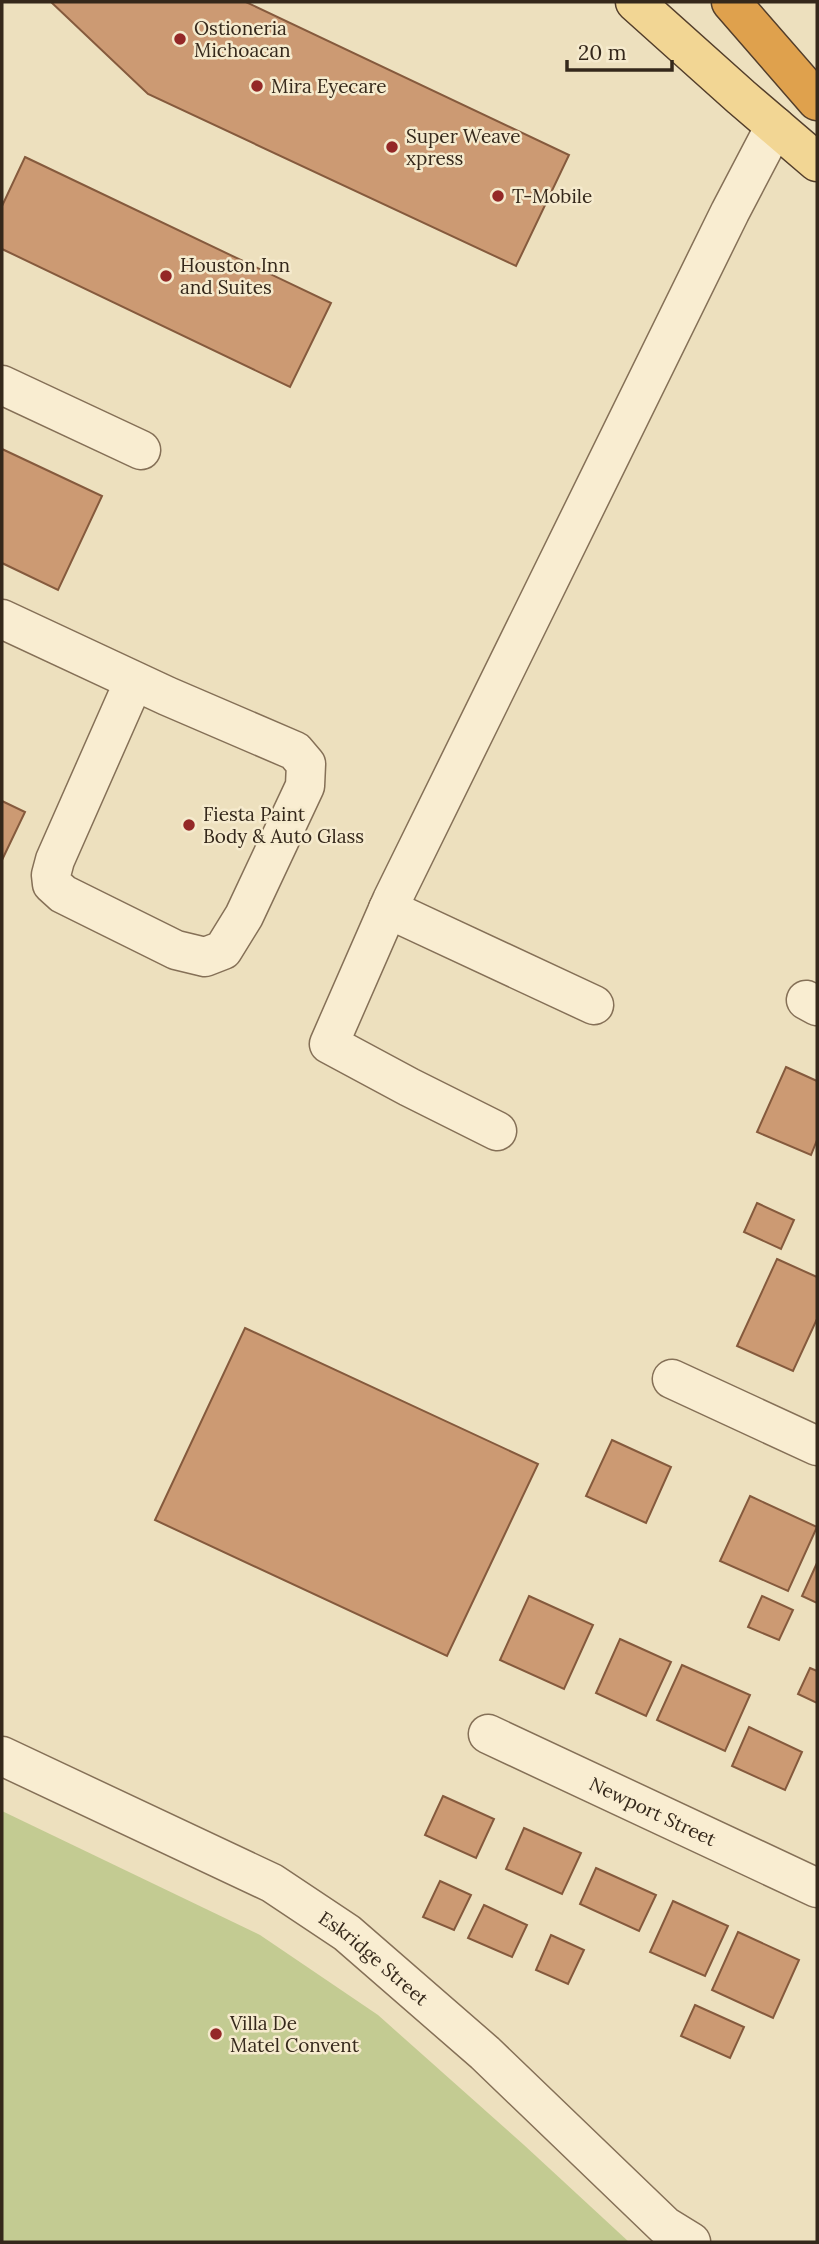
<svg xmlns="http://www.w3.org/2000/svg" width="819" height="2244" font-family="Lora,serif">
  <rect width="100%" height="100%" fill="#ede0be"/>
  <path fill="#c3cb92" d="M2,1811l258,124 118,80 146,130 105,97h-627z"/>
  <g fill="#cc9a73" stroke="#855a3d" stroke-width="2">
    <path d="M51,2h195l323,153 -53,111 -368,-172z"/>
    <path d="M25,157l306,146 -41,84 -288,-138v-43z"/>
    <path d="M2,449l100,47 -44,94 -56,-27z"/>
    <path d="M2,801l23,11 -23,48z"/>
    <path d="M786,1067l31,14v59l-6,15 -54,-23z"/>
    <path d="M757,1203l37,17 -13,29 -37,-17z"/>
    <path d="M777,1259l40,18v42l-24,52 -56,-25z"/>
    <path d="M245,1328l293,136 -91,192 -292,-136z"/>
    <path d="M612,1440l59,27 -25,56 -60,-27z"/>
    <path d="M750,1496l67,31 -29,64 -68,-30z"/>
    <path d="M817,1563v40l-15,-7z"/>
    <path d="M529,1596l64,29 -29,64 -64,-29z"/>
    <path d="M762,1596l31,14 -14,30 -31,-13z"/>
    <path d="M620,1639l51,23 -25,54 -50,-23z"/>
    <path d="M682,1665l68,30 -25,56 -68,-31z"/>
    <path d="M810,1668l7,3v32l-19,-9z"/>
    <path d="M749,1727l53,25 -17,38 -53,-24z"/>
    <path d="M443,1796l51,23 -18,39 -51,-23z"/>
    <path d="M524,1828l57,25 -19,41 -56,-25z"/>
    <path d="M596,1868l60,27 -17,36 -59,-27z"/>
    <path d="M440,1881l31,14 -17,35 -31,-13z"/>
    <path d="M673,1901l55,25 -23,50 -55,-24z"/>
    <path d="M484,1905l43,20 -15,32 -44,-19z"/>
    <path d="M738,1932l61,28 -26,58 -61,-28z"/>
    <path d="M551,1935l33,15 -16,34 -32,-14z"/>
    <path d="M695,2005l49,22 -14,31 -49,-22z"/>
  </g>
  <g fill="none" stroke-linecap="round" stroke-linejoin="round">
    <g stroke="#857057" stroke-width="41">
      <g id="minor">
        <path d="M2,385l139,65"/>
        <path d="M2,619l165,77 128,55 11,13 -1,22 -61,130 -21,34 -18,7 -29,-7 -113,-56 -11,-10 -1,-9 4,-15 79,-179"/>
        <path d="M388,909l206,96"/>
        <path d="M806,1000l11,6"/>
        <path d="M497,1131l-88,-44 -80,-43 63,-144 338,-688 45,-86"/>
        <path d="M672,1379l145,67"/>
        <path id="s1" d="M488,1734l329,154"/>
        <path id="s2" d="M2,1756l270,127 75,50 138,120 180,173 26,16"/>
      </g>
    </g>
    <g stroke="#533e2b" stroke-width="41">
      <path id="major" d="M635,2l106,95 76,65"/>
    </g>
    <g stroke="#533e2b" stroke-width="41">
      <path id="highway" d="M731,2l86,99"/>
    </g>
    <use href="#minor" stroke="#f9edd1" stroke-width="38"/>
    <use href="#major" stroke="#f2d694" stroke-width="38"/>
    <use href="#highway" stroke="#dfa14d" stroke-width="38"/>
  </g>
  <g fill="#942827" stroke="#f5eacd" stroke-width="2.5">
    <circle cx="180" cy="39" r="7"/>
    <circle cx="257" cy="86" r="7"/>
    <circle cx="392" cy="147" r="7"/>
    <circle cx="498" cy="196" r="7"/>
    <circle cx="166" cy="276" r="7"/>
    <circle cx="189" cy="825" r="7"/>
    <circle cx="216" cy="2034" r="7"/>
  </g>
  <g text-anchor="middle" stroke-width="5" stroke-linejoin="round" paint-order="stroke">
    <g font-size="19" fill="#35281b" stroke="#f5eacd" text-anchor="start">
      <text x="194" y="35">Ostioneria<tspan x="194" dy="22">Michoacan</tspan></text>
      <text x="271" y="93">Mira Eyecare</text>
      <text x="406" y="143">Super Weave<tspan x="406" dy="22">xpress</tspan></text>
      <text x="512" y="203">T-Mobile</text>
      <text x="180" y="272">Houston Inn<tspan x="180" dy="22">and Suites</tspan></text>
      <text x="203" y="821">Fiesta Paint<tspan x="203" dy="22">Body &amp; Auto Glass</tspan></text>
      <text x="230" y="2030">Villa De<tspan x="230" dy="22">Matel Convent</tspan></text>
    </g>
    <g font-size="19" fill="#35281b" stroke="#f5eacd">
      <text dy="7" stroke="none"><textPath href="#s1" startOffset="182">Newport Street</textPath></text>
      <text dy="7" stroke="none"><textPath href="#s2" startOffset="425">Eskridge Street</textPath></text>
    </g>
  </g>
  <rect width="819" height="2244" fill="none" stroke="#35281b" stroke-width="7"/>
  <path d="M567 60v10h105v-10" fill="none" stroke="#35281b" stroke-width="3.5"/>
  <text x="578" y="60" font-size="21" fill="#35281b" stroke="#f5eacd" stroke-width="5" paint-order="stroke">20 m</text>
</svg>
